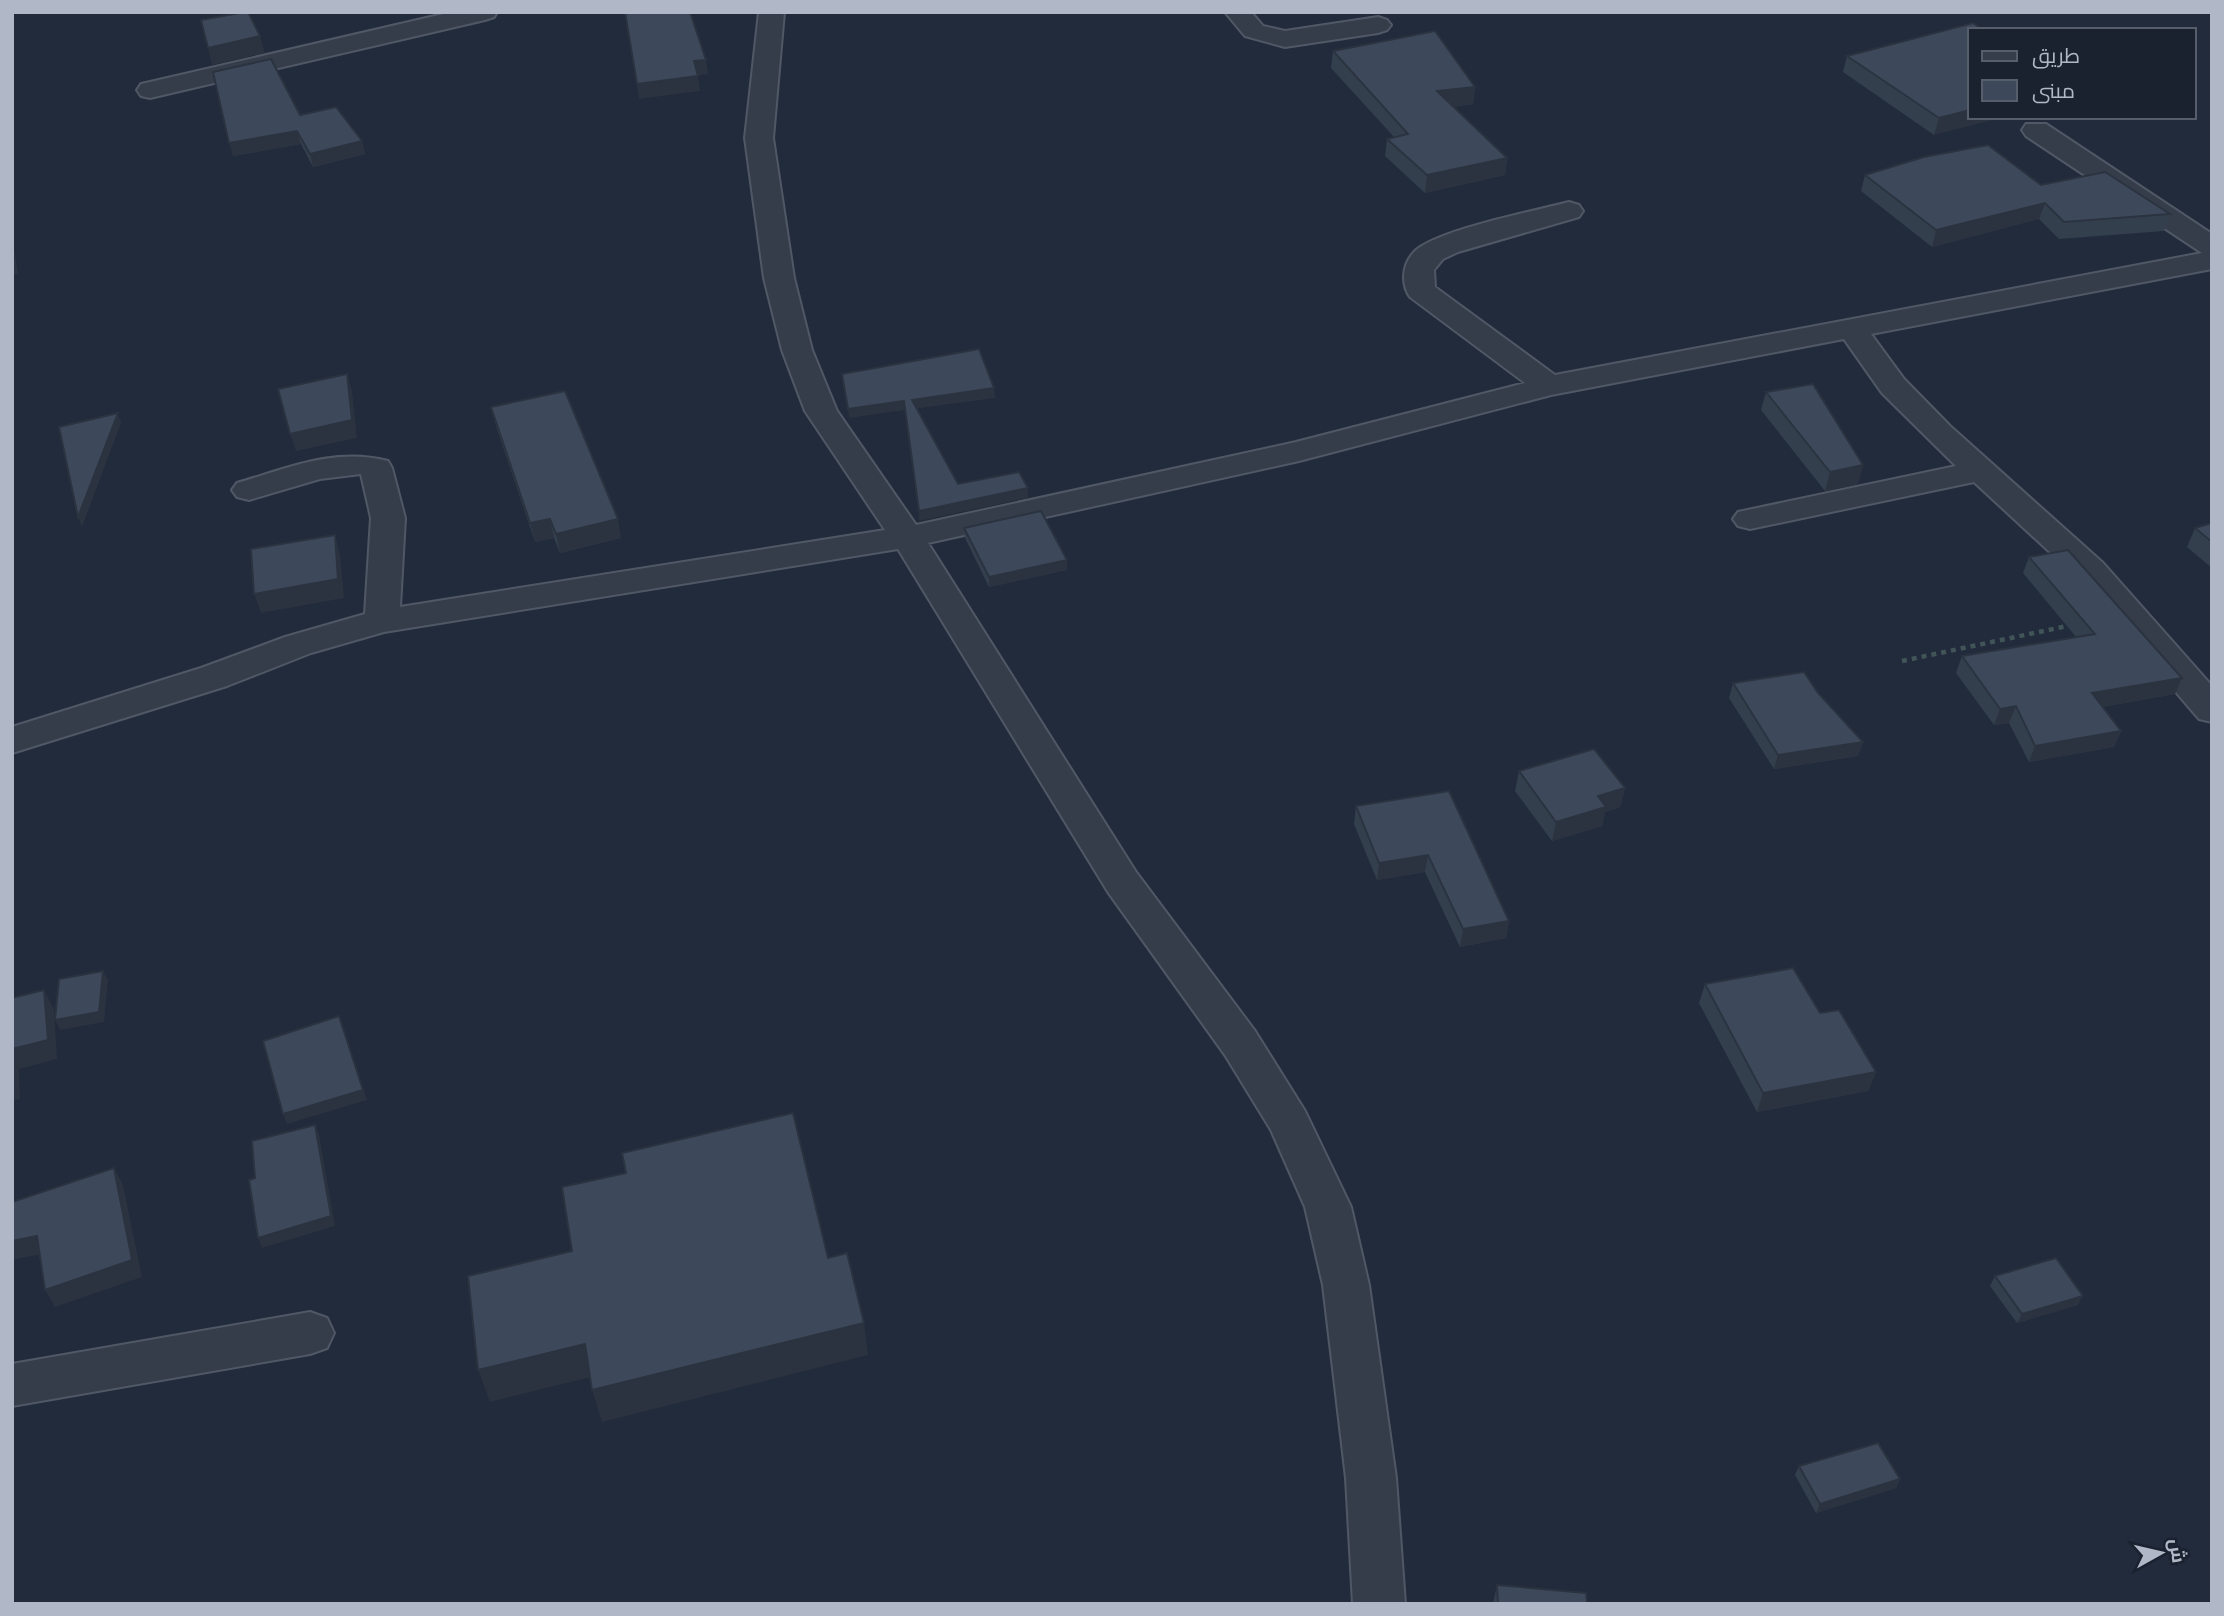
<svg xmlns="http://www.w3.org/2000/svg" width="2224" height="1616" font-family="'Sofia Sans Condensed',Cairo,sans-serif">
  <rect width="100%" height="100%" fill="#212b3b"/>
  <g fill="none" stroke-linecap="round" stroke-linejoin="round">
    <g stroke="#505866" stroke-width="4">
      <g id="street">
        <path d="M452,12h45l-3,5 -9,3 -335,78 -9,-2 -4,-6 4,-6 9,-2z"/>
        <path d="M759,12h25l-11,126 21,140 18,72 25,61 79,114 380,-83 229,-59 -115,-86c-9,-13 -8,-32 4,-45 22,-22 121,-41 155,-50l10,3 4,6 -4,6 -121,35 -15,7 -9,11 1,17 120,88 647,-122 -176,-117 -4,-6 4,-6h20l166,110v35l-341,65 33,45 46,47 153,137 109,123v36l-13,-3 -120,-140 -105,-97 -224,47 -12,-3 -5,-7 5,-7 218,-46 -74,-73 -38,-54 -293,56 -252,66 -371,82 208,329 119,159 50,80 46,96 18,78 27,193 9,126h-52l-7,-126 -23,-193 -18,-78 -34,-77 -46,-75 -117,-163 -210,-343 -514,83 -73,21 -84,33 -215,67v-26l189,-59 84,-31 80,-23 6,-96 -10,-44 -41,5 -71,21 -12,-3 -5,-7 5,-7c51,-15 98,-36 151,-22l4,7 13,50 -5,89 485,-77 -80,-119 -23,-61 -18,-72 -19,-140z"/>
        <path d="M1225,12h26l12,14 22,5 93,-14 9,3 4,5 -4,5 -9,3 -93,14 -40,-11z"/>
        <path d="M310,1312l17,6 7,15 -7,15 -17,6 -298,52v-42z"/>
      </g>
    </g>
    <path stroke="#415559" stroke-width="4.5" stroke-dasharray="5 5" stroke-linecap="butt" d="M1902,661l170,-36"/>
    <use href="#street" fill="#353d4b" fill-rule="evenodd"/>
  </g>
  <g fill="#343f4e">
    <path d="M1983,30l-49,105 -91,-63 4,-16z"/>
    <path d="M1333,51l142,36 -2,17 -20,3 54,51 -2,17 -80,18 -40,-37 2,-17 7,-2 -63,-69z"/>
    <path d="M300,115l62,26 3,13 -52,13 -12,-23 -68,12z"/>
    <path d="M1865,175l176,10 129,29 -6,17 -105,8 -20,-20 -107,28 -71,-56z"/>
    <path d="M1766,392l97,73 -5,19 -33,7 -64,-81z"/>
    <path d="M491,407l130,131 -61,15 -6,-15 -19,4 -39,-116z"/>
    <path d="M2212,523v45l-25,-21 8,-19z"/>
    <path d="M964,528l103,32v10l-78,17 -24,-49z"/>
    <path d="M2029,557l153,121 -7,16 -73,13 19,24 -7,16 -85,15 -20,-39 -15,2 -38,-52 6,-17 114,-19 -53,-64z"/>
    <path d="M1733,683l85,10 45,49 -5,14 -84,13 -45,-71z"/>
    <path d="M1519,771l106,17 -5,19 -15,5 -3,14 -50,15 -37,-50z"/>
    <path d="M1449,791l60,130 -3,17 -46,9 -35,-75 -48,8 -23,-56 2,-18z"/>
    <path d="M1705,984l115,29 56,59 -8,19 -111,21 -58,-109z"/>
    <path d="M1995,1276l83,29 -61,18 -27,-37z"/>
    <path d="M1799,1466l101,13 -4,9 -80,25 -21,-38z"/>
    <path d="M1497,1585l90,19h-94z"/>
  </g>
  <g fill="#2b3340">
    <path d="M260,36l5,17 -53,12 -4,-17z"/>
    <path d="M706,60l2,14 -12,2 -2,-15z"/>
    <path d="M698,76l2,15 -61,8 -2,-15z"/>
    <path d="M1475,87l-2,17 -38,5 2,-18z"/>
    <path d="M1970,110v7h34l-70,18 5,-17z"/>
    <path d="M297,131l4,13 -68,12 -4,-13z"/>
    <path d="M362,141l3,13 -52,13 -3,-13z"/>
    <path d="M1507,158l-2,17 -80,18 2,-18z"/>
    <path d="M2045,203l-6,16 -107,28 4,-17z"/>
    <path d="M12,235l6,39 -6,1z"/>
    <path d="M347,374l5,17 5,47 -61,13 -6,-17z"/>
    <path d="M994,388l1,10 -82,11 -1,-9z"/>
    <path d="M904,401l1,9 -56,8 -1,-9z"/>
    <path d="M118,413l3,10 -39,104 -4,-10z"/>
    <path d="M1863,465l-5,19 -33,7 5,-19z"/>
    <path d="M1028,488v10l-109,23v-10z"/>
    <path d="M550,519l4,19 -19,4 -5,-19z"/>
    <path d="M618,519l3,19 -61,15 -4,-19z"/>
    <path d="M335,535l5,19 4,44 -83,15 -7,-19z"/>
    <path d="M1067,560v10l-78,17v-10z"/>
    <path d="M2182,678l-7,16 -90,16 7,-17z"/>
    <path d="M2016,706l-7,17 -15,2 6,-16z"/>
    <path d="M2121,731l-7,16 -85,15 6,-16z"/>
    <path d="M1863,742l-5,14 -84,13 4,-14z"/>
    <path d="M1625,788l-5,19 -15,5 -3,14 -50,15 4,-19 42,-26z"/>
    <path d="M1428,855l-3,17 -48,8 2,-17z"/>
    <path d="M1509,921l-3,17 -46,9 3,-18z"/>
    <path d="M103,971l5,9 -4,42 -44,8 -5,-10z"/>
    <path d="M44,990l10,19 3,50 -38,10 1,30 -8,2v-52z"/>
    <path d="M343,1026l24,74 -80,24 -4,-10z"/>
    <path d="M1876,1072l-8,19 -111,21 6,-19z"/>
    <path d="M315,1125l4,9 16,92 -73,22 -4,-10z"/>
    <path d="M114,1168l9,17 19,92 -87,30 -10,-17z"/>
    <path d="M37,1236l10,17 -35,7v-19z"/>
    <path d="M2083,1296l-5,9 -61,18 5,-9z"/>
    <path d="M864,1323l4,32 -266,67 -10,-32z"/>
    <path d="M585,1344l10,32 -105,26 -12,-32z"/>
    <path d="M1900,1479l-4,9 -80,25 4,-9z"/>
  </g>
  <g fill="#3d495b" stroke="#2b3340" stroke-width="2">
    <path d="M245,12h3l12,24 -52,12 -7,-28z"/>
    <path d="M625,12h65l16,48 -12,1 4,15 -61,8z"/>
    <path d="M1973,23l10,7h-13v80l-31,8 -92,-62z"/>
    <path d="M1435,31l40,56 -38,4 70,67 -80,17 -40,-36 21,-5 -75,-83z"/>
    <path d="M271,59l29,56 36,-8 26,34 -52,13 -13,-23 -68,12 -16,-71z"/>
    <path d="M1988,145l53,40 64,-13 65,42 -106,8 -19,-19 -109,27 -71,-55 59,-18z"/>
    <path d="M979,349l15,39 -82,12 46,84 61,-12 9,16 -109,23 -15,-110 -56,8 -6,-35z"/>
    <path d="M347,374l5,46 -62,14 -12,-45z"/>
    <path d="M1813,384l50,81 -33,7 -64,-80z"/>
    <path d="M565,391l53,128 -62,15 -6,-15 -20,4 -39,-116z"/>
    <path d="M118,413l-40,104 -19,-90z"/>
    <path d="M1041,511l26,49 -78,17 -25,-49z"/>
    <path d="M2212,523v19l-17,-14z"/>
    <path d="M335,535l3,44 -84,15 -3,-45z"/>
    <path d="M2068,550l114,128 -90,15 29,38 -86,15 -19,-40 -16,3 -38,-53 133,-22 -66,-77z"/>
    <path d="M1804,672l14,21 45,49 -85,13 -45,-72z"/>
    <path d="M1594,749l31,39 -27,8 8,11 -50,15 -37,-51z"/>
    <path d="M1449,791l60,130 -46,8 -35,-74 -49,8 -23,-57z"/>
    <path d="M1793,968l27,45 19,-3 37,62 -113,21 -58,-109z"/>
    <path d="M103,971l-4,41 -44,8 4,-41z"/>
    <path d="M44,990l4,50 -36,9v-51z"/>
    <path d="M339,1016l24,74 -80,24 -20,-73z"/>
    <path d="M793,1113l35,145 19,-5 17,70 -272,67 -7,-46 -107,26 -10,-94 104,-25 -10,-64 64,-14 -4,-20z"/>
    <path d="M315,1125l16,91 -73,22 -9,-58 6,-2 -3,-37z"/>
    <path d="M114,1168l18,92 -87,30 -8,-54 -25,5v-39z"/>
    <path d="M2056,1258l27,38 -61,18 -27,-38z"/>
    <path d="M1878,1443l22,36 -80,25 -21,-38z"/>
    <path d="M1497,1585l89,8 1,11h-89z"/>
  </g>
  <rect width="2224" height="1616" fill="none" stroke="#b0b8c7" stroke-width="28"/>
  <rect x="1968" y="28" width="228" height="91" fill="#1a2230" stroke="#565e6c" stroke-width="2"/>
  <rect x="1982" y="51" width="35" height="10" fill="#353d4b" stroke="#565e6c" stroke-width="2"/>
  <text x="2032" y="63" font-size="21" fill="#b0b8c7">طريق</text>
  <rect x="1982" y="80" width="35" height="21" fill="#3d495b" stroke="#565e6c" stroke-width="2"/>
  <text x="2032" y="98" font-size="21" fill="#b0b8c7">مبنى</text>
  <g transform="translate(2161 1553) rotate(82)" stroke="#1a2230" stroke-width="5" paint-order="stroke">
  <path d="M0-5L12 26L0 18L-12 26Z" fill="#b0b8c7"/>
  <text y="-10" font-size="19" font-weight="bold" text-anchor="middle" fill="#b0b8c7">ش</text>
  </g>
</svg>
